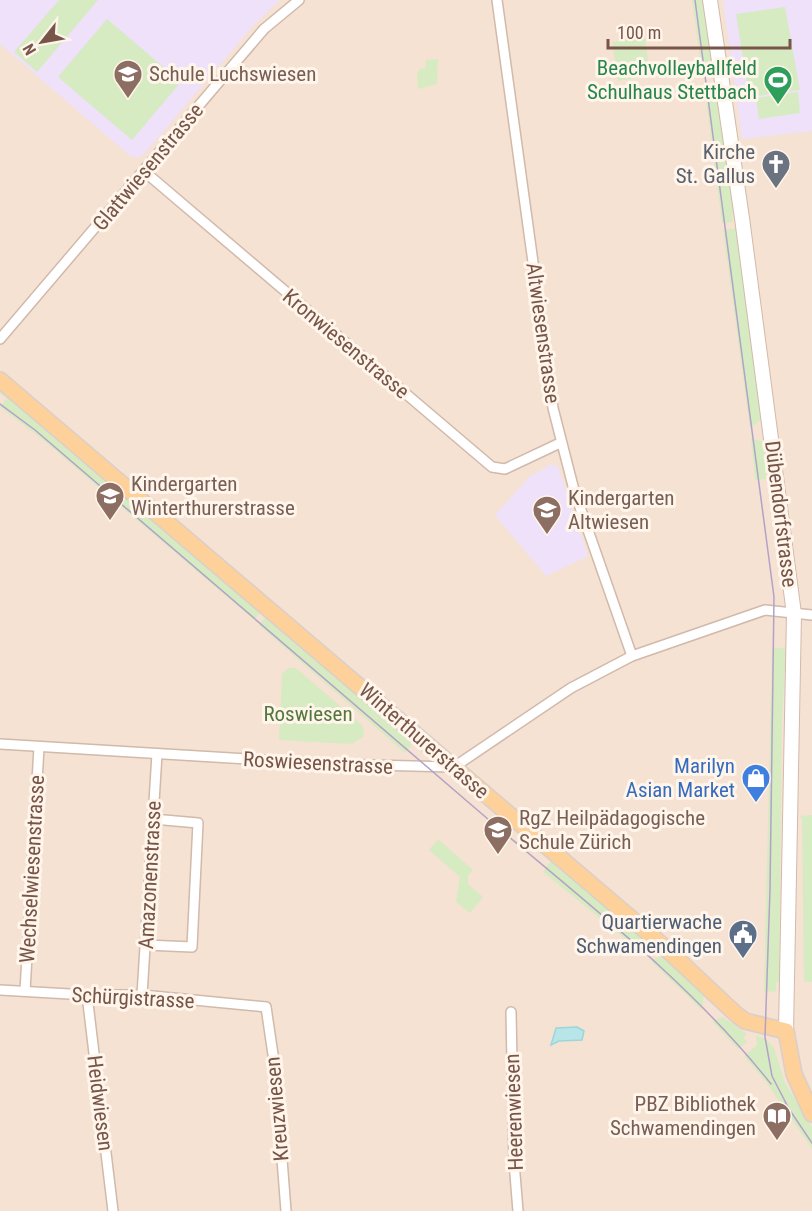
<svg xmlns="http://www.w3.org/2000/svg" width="812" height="1211" font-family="'Roboto Condensed',sans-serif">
  <rect width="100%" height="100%" fill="#fdf1e4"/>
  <rect fill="#f5e2d2" x="0" y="0" width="812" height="1211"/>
  <g fill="#eee1f9">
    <path d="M0,0h280l-27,26 -108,127 -7,5 -9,-3 -129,-111z"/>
    <path d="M723,0h89v131l-70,8z"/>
    <path d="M552,464l6,3 30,89 -42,20 -51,-61 34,-38z"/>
  </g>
  <g fill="#d7ebc2">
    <path d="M59,0h39l-61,72 -23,-20z"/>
    <path d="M692,0h12l9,68 -10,10z"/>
    <path d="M785,7l15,83 -51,7 -13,-83z"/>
    <path d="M107,19l74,63 -49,58 -74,-63z"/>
    <path d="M645,37l5,39 -32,5 -6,-39z"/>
    <path d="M438,59l-1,25 -19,5 -1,-16 4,-5 4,1 1,-9z"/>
    <path d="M705,91l12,7 18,116h-3l1,8 -11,1z"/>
    <path d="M798,92l2,21 -41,6 -3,-21z"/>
    <path d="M737,228l24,192 -11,8 -27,-198z"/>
    <path d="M2,391l259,221 -7,8 -212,-181 -42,-32 7,-9 -7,-4z"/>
    <path d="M751,438l13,4 2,37 -11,1z"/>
    <path d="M268,614l141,124 -2,2 5,4 -7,9 -146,-128z"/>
    <path d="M772,648h14l-4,73 -3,261h-3v10l-12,-1z"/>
    <path d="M288,668h8l67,58 1,10 -12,8 -73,-4 3,-66z"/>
    <path d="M812,815v167h-8l-2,-163 -2,-3z"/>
    <path d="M438,839l35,31 -5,5v9l15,13 -13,16 -14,-11 4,-25 -31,-27z"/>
    <path d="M552,859l93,80 -2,14 -100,-81z"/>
    <path d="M661,956l4,1 39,38 -2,15 -51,-49z"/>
    <path d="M723,1017l24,17 -4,3 4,5 -9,7 -26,-28z"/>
    <path d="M756,1035l11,5 7,8 11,35 27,44v22l-46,-67 -22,-26 13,-11z"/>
  </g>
  <path fill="#b8e5e8" stroke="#9dd6da" stroke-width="1.5" d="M577,1027l7,4 -2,9 -23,1 -8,4 5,-17z"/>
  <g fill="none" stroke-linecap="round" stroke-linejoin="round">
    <g stroke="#d1b9ac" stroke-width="12">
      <g id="street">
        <path d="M497,0l56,408 21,82 58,166"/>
        <path d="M145,172l347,295 13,2 55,-26"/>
        <path d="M0,339l264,-310 35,-29"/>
        <path d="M0,744l329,20 125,3 117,-79 61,-32 133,-46 47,5"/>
        <path d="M146,945l46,2 6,-124 -45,-4"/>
        <path d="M0,990l87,5h55l124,12 9,61 11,143"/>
        <path d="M25,991l14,-244"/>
        <path d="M87,995l26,216"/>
        <path d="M142,995l15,-241"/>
        <path d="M511,1012l3,150 4,49"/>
      </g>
    </g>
    <g stroke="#d4b9aa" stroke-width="16">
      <path id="secondary" d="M710,0l32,218 52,396 -8,417"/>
    </g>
    <g stroke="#d9cfcc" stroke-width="18">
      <path id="primary" d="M0,380l660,563 77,72 8,6 41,10 8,43 18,40"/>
    </g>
    <use href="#street" stroke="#fff" stroke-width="9"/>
    <use href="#secondary" stroke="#fff" stroke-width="14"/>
    <use href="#primary" stroke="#fed09a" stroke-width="15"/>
    <g stroke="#b3a2c7" stroke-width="1.5">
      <path d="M695,0l79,597 -4,293 -5,147 7,39 17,33"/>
      <path d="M0,404l35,26c147,125 293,252 440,378 102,88 211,169 296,276"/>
      <path d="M785,1103l27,40"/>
    </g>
  </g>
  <defs>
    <g id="school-pin" transform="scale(1.5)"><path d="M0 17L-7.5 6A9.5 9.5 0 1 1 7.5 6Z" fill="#8d6e63" stroke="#fff5eb"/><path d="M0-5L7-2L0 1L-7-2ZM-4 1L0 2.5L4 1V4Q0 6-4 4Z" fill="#fff"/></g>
    <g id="stadium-pin" transform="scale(1.5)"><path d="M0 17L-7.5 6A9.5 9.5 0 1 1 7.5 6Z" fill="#2e9e5b" stroke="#fff5eb"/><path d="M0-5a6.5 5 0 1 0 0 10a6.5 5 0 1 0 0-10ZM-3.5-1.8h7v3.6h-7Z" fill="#fff"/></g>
    <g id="church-pin" transform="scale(1.5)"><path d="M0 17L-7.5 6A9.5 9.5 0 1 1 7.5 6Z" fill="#6b7280" stroke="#fff5eb"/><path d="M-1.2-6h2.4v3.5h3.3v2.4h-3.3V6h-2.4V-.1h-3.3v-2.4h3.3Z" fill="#fff"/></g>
    <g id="shop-pin" transform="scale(1.5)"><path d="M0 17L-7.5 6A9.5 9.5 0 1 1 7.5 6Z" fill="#3f7fe0" stroke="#fff5eb"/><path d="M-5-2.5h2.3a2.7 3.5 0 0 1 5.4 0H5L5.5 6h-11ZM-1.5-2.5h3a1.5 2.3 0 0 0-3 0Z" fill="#fff"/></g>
    <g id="civic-pin" transform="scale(1.5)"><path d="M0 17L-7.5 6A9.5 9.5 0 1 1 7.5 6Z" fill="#5c6f8a" stroke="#fff5eb"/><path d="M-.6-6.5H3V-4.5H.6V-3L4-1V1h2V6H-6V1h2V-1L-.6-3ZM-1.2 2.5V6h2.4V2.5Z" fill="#fff"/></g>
    <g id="library-pin" transform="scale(1.5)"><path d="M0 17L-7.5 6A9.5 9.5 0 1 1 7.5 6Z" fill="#8d6e63" stroke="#fff5eb"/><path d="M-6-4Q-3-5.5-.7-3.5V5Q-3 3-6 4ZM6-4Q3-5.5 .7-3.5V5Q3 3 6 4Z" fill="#fff"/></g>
  </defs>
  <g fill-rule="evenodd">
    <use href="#school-pin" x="128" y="74"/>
    <use href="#stadium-pin" x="778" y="80"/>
    <use href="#church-pin" x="776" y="164"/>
    <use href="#school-pin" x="110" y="496"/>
    <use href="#school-pin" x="547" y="510"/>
    <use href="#shop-pin" x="756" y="778"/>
    <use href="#school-pin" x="498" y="830"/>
    <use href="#civic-pin" x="743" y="934"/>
    <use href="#library-pin" x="777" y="1116"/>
  </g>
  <g text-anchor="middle" stroke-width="6" stroke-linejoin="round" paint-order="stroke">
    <g font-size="21" fill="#27864d" stroke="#fff5eb" text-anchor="end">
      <text x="757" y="75">Beachvolleyballfeld<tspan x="757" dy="24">Schulhaus Stettbach</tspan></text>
    </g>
    <g font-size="21" fill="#785e54" stroke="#fff5eb" text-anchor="start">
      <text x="149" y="81">Schule Luchswiesen</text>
      <text x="131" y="491">Kindergarten<tspan x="131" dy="24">Winterthurerstrasse</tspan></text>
      <text x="568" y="505">Kindergarten<tspan x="568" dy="24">Altwiesen</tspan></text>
      <text x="519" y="825">RgZ Heilpädagogische<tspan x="519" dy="24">Schule Zürich</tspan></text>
      <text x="756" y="1111" text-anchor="end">PBZ Bibliothek<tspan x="756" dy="24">Schwamendingen</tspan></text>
    </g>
    <g font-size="21" fill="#5b616d" stroke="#fff5eb" text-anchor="end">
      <text x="755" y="159">Kirche<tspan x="755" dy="24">St. Gallus</tspan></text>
    </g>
    <g font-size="21" fill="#775548" stroke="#fff5eb">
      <text transform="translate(148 167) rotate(-50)" y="7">Glattwiesenstrasse</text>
      <text transform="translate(543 333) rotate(82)" y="7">Altwiesenstrasse</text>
      <text transform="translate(346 344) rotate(40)" y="7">Kronwiesenstrasse</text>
      <text transform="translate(781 514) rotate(83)" y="7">Dübendorfstrasse</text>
      <text transform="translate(424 741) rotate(41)" y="7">Winterthurerstrasse</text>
      <text transform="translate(318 763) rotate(3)" y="7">Roswiesenstrasse</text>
      <text transform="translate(32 869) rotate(-87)" y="7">Wechselwiesenstrasse</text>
      <text transform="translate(150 875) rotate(-87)" y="7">Amazonenstrasse</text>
      <text transform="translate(133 998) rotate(3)" y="7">Schürgistrasse</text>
      <text transform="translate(100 1103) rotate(83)" y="7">Heidwiesen</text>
      <text transform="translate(277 1109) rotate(-95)" y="7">Kreuzwiesen</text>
      <text transform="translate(514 1112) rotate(-92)" y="7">Heerenwiesen</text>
    </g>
    <g font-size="21" fill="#53773d" stroke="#fff5eb">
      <text x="308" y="721">Roswiesen</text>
    </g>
    <g font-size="21" fill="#366cbe" stroke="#fff5eb" text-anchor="end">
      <text x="735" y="773">Marilyn<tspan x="735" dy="24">Asian Market</tspan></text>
    </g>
    <g font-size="21" fill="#4e5e75" stroke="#fff5eb" text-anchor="end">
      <text x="722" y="929">Quartierwache<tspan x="722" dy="24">Schwamendingen</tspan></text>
    </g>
  </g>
  <g transform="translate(42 42) rotate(239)" stroke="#fff5eb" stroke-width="4.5" paint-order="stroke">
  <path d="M0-4.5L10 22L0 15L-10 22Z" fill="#775548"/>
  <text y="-9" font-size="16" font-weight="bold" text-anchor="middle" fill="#775548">N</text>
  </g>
  <path d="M608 39v9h182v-9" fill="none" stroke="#775548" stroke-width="3"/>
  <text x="617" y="39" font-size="18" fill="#775548" stroke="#fff5eb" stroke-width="4.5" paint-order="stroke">100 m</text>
</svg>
